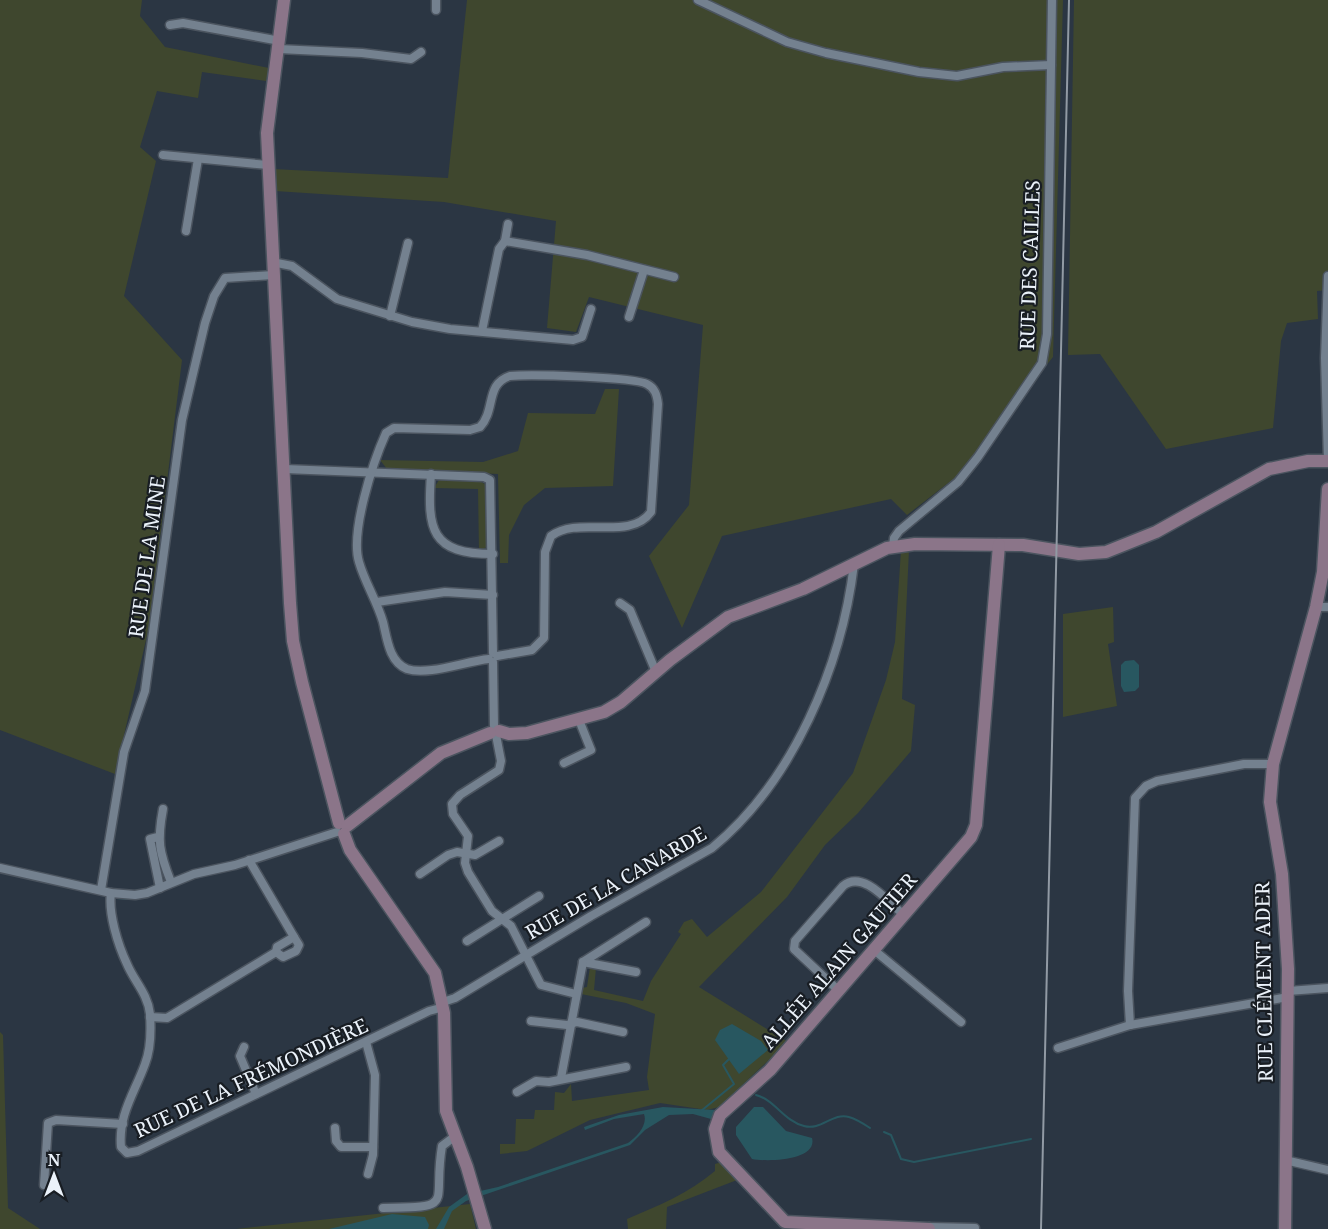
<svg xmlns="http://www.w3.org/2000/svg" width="1328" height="1229" font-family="'Noto Serif',serif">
  <rect width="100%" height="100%" fill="#2b3643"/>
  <g fill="#3f472e">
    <path d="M0,0h142l-2,16 25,31 104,21 -3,13 -64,-9 -4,26 -41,-7 -17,56 16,14 -32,135 58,64 -33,267 -34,147 -115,-44z"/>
    <path d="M467,0h596l-10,357 -97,120 -49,38 -16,-16 -169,37 -40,92 -33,-72 40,-51 14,-180 -114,-28 -13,35 -29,-4 9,-107 -112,-19 -169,-11 -2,-22 175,9z"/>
    <path d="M1074,0h254v290l-11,1 1,28 -31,4 -6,18 -8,87 -107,21 -66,-95 -32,1z"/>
    <path d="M605,389h14l-6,97 -68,2 -21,17 -15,30 -1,28h-8l-2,-89 -111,-5 -7,-9 103,2 35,-11 10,-38 67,1z"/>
    <path d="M439,480l41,1 6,4 2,60 -5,5 -4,1 -1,-62 -44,-1z"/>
    <path d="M901,550h8l-7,149 13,6 -4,46 -53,62 -33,32 -38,52 -88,90 89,55 -69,65 -12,3 -47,-7 -70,17 -63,31 -27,3v-10h15l1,-25h18l1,-9h19l1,-18 9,1 7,-9 1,17 77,-11 -2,-13 8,-63 -29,-11 -45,-9 1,-6 5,-1 3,-20 6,1 -2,22 49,11 8,-20 30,-47 -3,-2 6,-10 8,-3 15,18 54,-45 92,-119 33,-93 9,-38z"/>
    <path d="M1113,607l1,35 -6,2 9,62 -54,11v-103z"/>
    <path d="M0,1032l3,3 5,173 32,21h-40z"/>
    <path d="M722,1162l15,18 -70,27 -1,22h-38l-1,-10c31,-13 62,-26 88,-48v-7z"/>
    <path d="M470,1204l6,25h-240z"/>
  </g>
  <g fill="#285760">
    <path d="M1134,660l5,5v22l-4,4 -11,1 -3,-6v-21l4,-4z"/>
    <path d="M732,1024l29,17 7,9 -29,24 -24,-34 5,-10z"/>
    <path d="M663,1107l52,3 -4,9 -18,-5 -24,1 -24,15 -15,15 -164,56 -14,10 -8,18h-8l13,-22 18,-13 31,-7 130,-44c9,-6 20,-18 16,-29l-30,5 -29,11 -1,-3 35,-12z"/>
    <path d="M754,1107h9l23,24 26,7c6,23 -45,24 -60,21l-16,-24v-8z"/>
    <path d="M392,1214l33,3 4,8 -1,4h-99z"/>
  </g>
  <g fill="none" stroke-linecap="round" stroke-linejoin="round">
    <g stroke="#285760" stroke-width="2">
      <path d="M116,898l15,1"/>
      <path d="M756,1095c19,5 28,26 48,31 17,5 29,-14 45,-9 7,2 15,7 21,11"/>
      <path d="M701,1111l33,-27 -11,-19 6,-6"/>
      <path d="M884,1132l7,3 10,24 13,3 117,-23"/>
    </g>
    <g stroke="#4b545f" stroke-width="11">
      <g id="street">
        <path d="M698,0l89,42 39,11 93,19 38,4 46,-9 48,-2"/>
        <path d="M436,10v-10"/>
        <path d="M170,25l13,-2 97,18"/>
        <path d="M279,49l83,4 49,6 10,-7"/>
        <path d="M163,155l105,10"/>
        <path d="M186,231l12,-72"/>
        <path d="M505,241l82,14 87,22"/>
        <path d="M272,262l20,4 45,33 75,23 38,7 123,11 9,-3 9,-28"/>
        <path d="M390,316l18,-73"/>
        <path d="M629,317l15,-47"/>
        <path d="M482,331l17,-82 6,-8 3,-17"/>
        <path d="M1328,461l-3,-103 3,-82"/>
        <path d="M285,469l199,8 6,3 3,173"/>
        <path d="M431,474c-4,56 0,80 62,80"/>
        <path d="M893,546l1,-8 5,-7 59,-49 20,-25 64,-94 5,-29 5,-334"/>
        <path d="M377,602l68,-10 48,3"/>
        <path d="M620,603l10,7 26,62"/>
        <path d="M1316,607h12"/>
        <path d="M489,659c-23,2 -61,17 -82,10 -18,-7 -20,-31 -24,-47 -6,-21 -18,-39 -24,-60 -9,-30 14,-100 27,-129l8,-5 76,2 10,-3c16,-17 5,-43 30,-51 20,-2 124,1 137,8 8,4 10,11 11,20l-7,108c-22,30 -72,3 -100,24l-6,16 -1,86 -12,12 -35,6"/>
        <path d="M493,662l1,64"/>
        <path d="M496,735l5,26 -2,9 -39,25 -8,9 1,10 15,22 -3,27 3,9 24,39 19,15 30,59 35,9"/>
        <path d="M564,763l27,-13 -12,-30"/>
        <path d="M163,809c-6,32 -4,43 8,73"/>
        <path d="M158,837l-8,2 10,49"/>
        <path d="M0,868l111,25 24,2 12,-2 47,-19 41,-9 102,-33"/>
        <path d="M420,874l28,-19 9,-3 18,3 24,-14"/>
        <path d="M101,890l23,-138 21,-61 37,-271 23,-97 9,-27 11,-18 48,-3"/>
        <path d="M111,893c-3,20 7,52 16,71 7,17 21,30 23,50 1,15 1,35 -5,50 -10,28 -27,51 -24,83l6,6 11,-2 291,-140 15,-4"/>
        <path d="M467,941l72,-45"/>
        <path d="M874,950l87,72"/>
        <path d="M276,952l7,5 13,-6 3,-6 -5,-8"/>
        <path d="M583,962l63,-40"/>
        <path d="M583,962l53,10"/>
        <path d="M838,990l-44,-41 1,-8 48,-55c20,-17 46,17 61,29"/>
        <path d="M1288,991l40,-3"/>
        <path d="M443,1002l12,-4 136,-82 121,-68c81,-66 130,-183 142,-284"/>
        <path d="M150,1017l17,1 109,-66 1,-5 17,-10 -45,-77"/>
        <path d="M531,1021l36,4 10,-3 46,10"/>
        <path d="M1130,1025l-2,-34 7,-193 11,-12 11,-5 87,-17h29"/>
        <path d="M366,1042l9,33 -2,80 -5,19"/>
        <path d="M244,1047l-4,9 16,38"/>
        <path d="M1058,1048l72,-23 158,-28"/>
        <path d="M561,1078l22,-116"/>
        <path d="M517,1092l19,-11 13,1 77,-15"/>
        <path d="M335,1128l1,13 5,6h32"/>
        <path d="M1285,1160l43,10"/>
        <path d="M44,1185l4,-62 8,-3 67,4"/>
        <path d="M383,1208c75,-1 49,-2 59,-62l12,-9"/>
        <path d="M929,1227l46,1"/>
      </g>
    </g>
    <g stroke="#4b545f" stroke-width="15">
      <g id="secondary">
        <path d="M284,0l-17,133 23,470 3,38 9,41 37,141"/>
        <path d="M499,731l10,3 18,-1 77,-21 17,-10 49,-42 58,-43 75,-28 84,-41 28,-4 108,1 56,9 27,-2 50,-20 113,-63 39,-8h20"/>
        <path d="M347,826l94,-73 49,-20"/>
        <path d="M344,834l6,16 85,123 9,40 2,98 21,56 18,62"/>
        <path d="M929,1229l-144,-7 -66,-70 -4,-23 5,-14 50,-45 201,-233 5,-12 23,-280"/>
        <path d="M1285,1229l3,-260 -6,-95 -12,-72 3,-38 43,-157 7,-35 5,-83"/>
      </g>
    </g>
    <use href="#street" stroke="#74818f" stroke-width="8"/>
    <use href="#secondary" stroke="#8b7589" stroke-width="12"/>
    <path stroke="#919aa4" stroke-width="2" d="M1041,1229l28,-1229"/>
  </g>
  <g text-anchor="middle" stroke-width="4.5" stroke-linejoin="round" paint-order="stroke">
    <g font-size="20" fill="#ebf2fa" stroke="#181d23">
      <text transform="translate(1030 265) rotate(-88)" y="7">RUE DES CAILLES</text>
      <text transform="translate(147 557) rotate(-82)" y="7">RUE DE LA MINE</text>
      <text transform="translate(616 883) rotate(-30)" y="7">RUE DE LA CANARDE</text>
      <text transform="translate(839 961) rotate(-49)" y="7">ALLÉE ALAIN GAUTIER</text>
      <text transform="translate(1264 982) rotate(-91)" y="7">RUE CLÉMENT ADER</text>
      <text transform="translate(251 1078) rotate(-25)" y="7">RUE DE LA FRÉMONDIÈRE</text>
    </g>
  </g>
  <g transform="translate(54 1175)" stroke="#181d23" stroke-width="4.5" paint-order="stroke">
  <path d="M0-4.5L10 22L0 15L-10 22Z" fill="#ebf2fa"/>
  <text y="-9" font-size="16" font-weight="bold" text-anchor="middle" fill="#ebf2fa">N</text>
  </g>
</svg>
